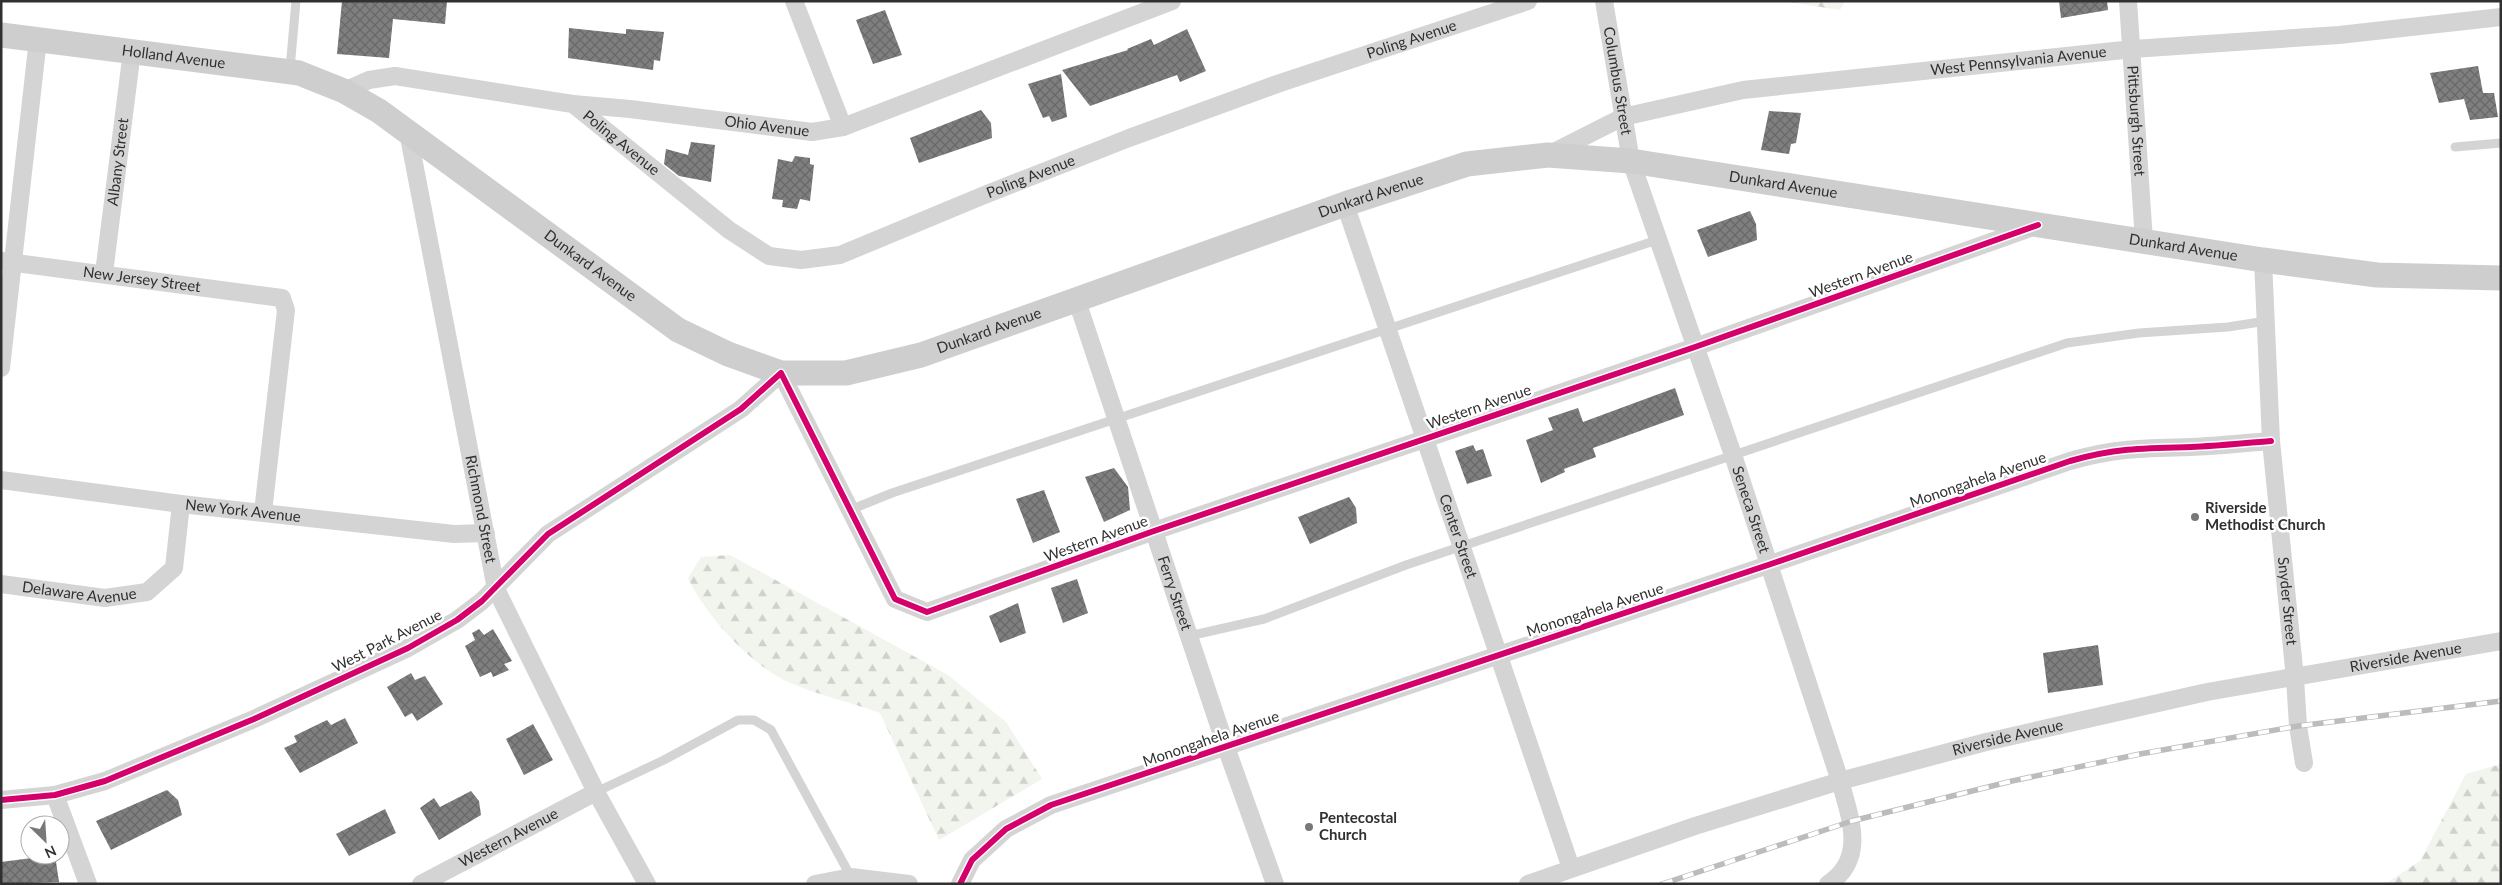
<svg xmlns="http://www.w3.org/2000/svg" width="2502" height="885" font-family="Lato,sans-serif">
  <defs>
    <pattern id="forest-firs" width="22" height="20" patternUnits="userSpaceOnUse" patternTransform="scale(1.25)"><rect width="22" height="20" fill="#f1f5ed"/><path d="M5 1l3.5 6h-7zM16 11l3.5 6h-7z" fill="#cfd2cc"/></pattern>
    <pattern id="building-cross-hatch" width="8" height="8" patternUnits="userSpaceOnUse" patternTransform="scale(1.25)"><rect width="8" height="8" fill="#7f7f7f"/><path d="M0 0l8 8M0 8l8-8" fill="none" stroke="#686868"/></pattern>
  </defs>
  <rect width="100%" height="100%" fill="#fff"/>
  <g fill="url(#forest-firs)">
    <path d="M1781,1h64l-5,9z"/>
    <path d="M730,555l218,120 58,47 36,57 -103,61 -59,-127c-30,-11 -63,-18 -92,-31 -38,-18 -82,-66 -100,-104l13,-21z"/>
    <path d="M2501,764v120h-116l35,-23 46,-87z"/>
  </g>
  <g fill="url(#building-cross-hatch)">
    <path d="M342,1h105l-2,23 -52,-5 -4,39 -52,-4z"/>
    <path d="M2059,1h48l1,9 -47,8z"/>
    <path d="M885,10l17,45 -29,9 -17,-44z"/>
    <path d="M569,28l57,6v-5l38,3 -4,29 -6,-1 -1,10 -85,-12z"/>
    <path d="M1187,29l19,42 -26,11 -3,-7 -87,31 -28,-36 66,-20 -1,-1 24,-10 3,6z"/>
    <path d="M2478,66l5,27h11l4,24 -28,3 -6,-21 -25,4 -9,-30z"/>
    <path d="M1061,74l6,43 -15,5 -3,-6 -6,2 -15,-34z"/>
    <path d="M981,110l10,13 1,15 -73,25 -9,-25z"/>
    <path d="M1769,111l32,2 -5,30 -5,1 -2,10 -28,-4z"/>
    <path d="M691,142l24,3 -4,37 -32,-6 -15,-12 2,-15 22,6z"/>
    <path d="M795,156l15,2v6l4,1 -4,36 -10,-2 -3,10 -15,-2 1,-7 -11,-1 6,-40 14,3z"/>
    <path d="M1750,211l6,13 1,16 -49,17 -11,-27z"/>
    <path d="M1675,388l9,27 -91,33 3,9 -32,12 1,3 -24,11 -15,-43 27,-10 -5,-12 30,-10 5,14z"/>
    <path d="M1473,445l3,6 7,-2 9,27 -25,8 -12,-33z"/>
    <path d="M1114,468l14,19 2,23 -26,12 -19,-45z"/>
    <path d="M1044,490l16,42 -27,11 -17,-44z"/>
    <path d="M1349,497l7,11 1,15 -47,21 -12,-27z"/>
    <path d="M1077,579l11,34 -25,10 -12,-35z"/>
    <path d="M1018,603l8,30 -26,10 -11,-27z"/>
    <path d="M479,629l5,6 9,-6 19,32 -8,3 5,6 -16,7 -2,-5 -11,5 -15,-31 10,-6 -3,-7z"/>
    <path d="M2098,645l5,40 -55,8 -5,-40z"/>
    <path d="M411,673l4,7 10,-4 18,28 -26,17 -5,-8 -7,4 -18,-30z"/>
    <path d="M345,718l13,25 -58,30 -16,-25 13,-6 -3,-6 33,-16 4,5z"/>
    <path d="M533,724l20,36 -29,15 -18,-36z"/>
    <path d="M167,790l11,10 4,15 -71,35 -15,-29z"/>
    <path d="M471,791l8,10 2,14 -42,25 -19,-32 14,-10 6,9z"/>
    <path d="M385,809l11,24 -47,23 -13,-22z"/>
    <path d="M55,855l4,27 -58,2v-22z"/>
  </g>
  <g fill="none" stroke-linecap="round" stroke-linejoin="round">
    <g stroke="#d4d4d4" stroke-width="9">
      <path d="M290,69l6,-68"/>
      <path d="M2455,147l46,-4"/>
      <path d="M850,510l42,-17 765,-253"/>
      <path d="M1189,636l75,-17 142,-54 661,-222 72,-10 89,-6 38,-6"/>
      <path d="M596,792l68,-32 74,-40h16l17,10 80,147"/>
    </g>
    <g stroke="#d4d4d4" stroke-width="18">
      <path d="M794,1l49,126"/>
      <path id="s1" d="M1604,1l27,160 102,294 107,326c10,36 27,78 -12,103"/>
      <path id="s2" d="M2128,1l16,240"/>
      <path id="s3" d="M344,91l25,-11 26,-4 178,28 57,5 182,23 31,-5 329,-126"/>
      <path id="s4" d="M573,104l156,126 40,26 32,4 39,-5 142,-59 147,-58 151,-55 248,-82"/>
      <path id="s5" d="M408,132l88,457 100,203 51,92"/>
      <path id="s6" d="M1548,155l75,-38 120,-27 390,-41 206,-14 162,-18"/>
      <path id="s7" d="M1345,204c74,222 152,442 226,664"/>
      <path id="s8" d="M2263,260l8,181 24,237 3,48 6,37"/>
      <path id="s9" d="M1,261l281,37 4,12 -23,202"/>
      <path id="s10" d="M104,273l28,-222"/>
      <path id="s11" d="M1077,301l149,446 49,137"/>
      <path d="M1,368l37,-329"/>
      <path id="s12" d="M1,480l180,24 273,30 32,-1"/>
      <path id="s13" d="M1,584l104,14 42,-6 27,-24 7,-64"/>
      <path d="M55,795l33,89"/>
      <path d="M1,800l54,-5 50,-14 149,-62 154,-71 49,-28 25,-19 66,-67 193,-125 40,-36 114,226 32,13 227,-81 541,-184 341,-121"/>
      <path id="s14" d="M421,884l175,-92"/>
      <path d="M815,884l36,-7 58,7"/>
      <path d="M960,884l12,-24 34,-31 45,-24 717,-240 302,-104c45,-13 75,-13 121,-14 27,-1 53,-4 80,-6"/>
      <path id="s15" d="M1528,884l167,-58 145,-45 146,-39 221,-50 294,-51"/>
    </g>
    <path stroke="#cecece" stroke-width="25" id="s16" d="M1,35l298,38 45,18 35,20 299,219 50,24 53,19h65l75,-18 424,-151 122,-40 81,-9 83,6 632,99 114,15 124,3"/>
    <g stroke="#bcbcbc" stroke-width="5.5">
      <path id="rail" d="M1662,884l190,-63 160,-40 128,-27 158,-28 203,-25"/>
    </g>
    <use href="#rail" stroke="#fff" stroke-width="4" stroke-dasharray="11" stroke-linecap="butt"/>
    <g stroke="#fff" stroke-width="9">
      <g id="cycleway">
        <path d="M1,800l54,-5 50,-14 149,-62 154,-71 49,-28 25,-19 66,-67 193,-125 40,-36 114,226 32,13 227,-81 541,-184 343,-122"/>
        <path d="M960,884l12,-24 34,-31 45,-24 717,-240 302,-104c45,-13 75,-13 121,-14 27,-1 53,-4 80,-6"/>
      </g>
    </g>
    <use href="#cycleway" stroke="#d6006c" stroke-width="6"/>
  </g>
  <g fill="#787878" stroke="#fff" stroke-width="2">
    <circle cx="2195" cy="517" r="5"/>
    <circle cx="1309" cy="827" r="5"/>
  </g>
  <g text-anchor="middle" stroke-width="5" stroke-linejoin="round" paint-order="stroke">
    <g font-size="15" fill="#303030" stroke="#fff">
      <text dy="5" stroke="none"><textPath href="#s4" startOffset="931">Poling Avenue</textPath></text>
      <text dy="5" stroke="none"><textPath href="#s16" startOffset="174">Holland Avenue</textPath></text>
      <text dy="5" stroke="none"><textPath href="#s6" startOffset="484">West Pennsylvania Avenue</textPath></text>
      <text dy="5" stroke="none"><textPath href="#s1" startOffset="81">Columbus Street</textPath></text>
      <text dy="5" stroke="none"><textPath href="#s2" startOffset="120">Pittsburgh Street</textPath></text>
      <text dy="5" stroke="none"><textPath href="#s3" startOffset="429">Ohio Avenue</textPath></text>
      <text dy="5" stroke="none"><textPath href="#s4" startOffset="62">Poling Avenue</textPath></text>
      <text dy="5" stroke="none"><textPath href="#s10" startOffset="112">Albany Street</textPath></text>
      <text dy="5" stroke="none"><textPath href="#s4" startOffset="526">Poling Avenue</textPath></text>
      <text dy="5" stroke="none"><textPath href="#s16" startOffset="1911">Dunkard Avenue</textPath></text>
      <text dy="5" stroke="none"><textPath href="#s16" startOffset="1491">Dunkard Avenue</textPath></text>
      <text dy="5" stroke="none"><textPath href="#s16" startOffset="2316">Dunkard Avenue</textPath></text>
      <text dy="5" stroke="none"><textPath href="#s16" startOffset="651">Dunkard Avenue</textPath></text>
      <text transform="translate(1861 275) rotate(-20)" y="5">Western Avenue</text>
      <text dy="5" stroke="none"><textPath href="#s9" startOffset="142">New Jersey Street</textPath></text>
      <text dy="5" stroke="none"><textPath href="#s16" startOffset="1086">Dunkard Avenue</textPath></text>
      <text transform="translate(1479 407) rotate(-19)" y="5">Western Avenue</text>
      <text transform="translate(1978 480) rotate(-19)" y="5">Monongahela Avenue</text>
      <text dy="5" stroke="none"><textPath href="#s5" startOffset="384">Richmond Street</textPath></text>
      <text dy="5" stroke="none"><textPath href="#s12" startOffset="244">New York Avenue</textPath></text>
      <text dy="5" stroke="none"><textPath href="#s1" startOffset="531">Seneca Street</textPath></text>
      <text dy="5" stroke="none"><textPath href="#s7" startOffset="351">Center Street</textPath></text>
      <text transform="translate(1096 539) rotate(-20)" y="5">Western Avenue</text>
      <text dy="5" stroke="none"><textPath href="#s13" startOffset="79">Delaware Avenue</textPath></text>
      <text dy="5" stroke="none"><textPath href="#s11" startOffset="308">Ferry Street</textPath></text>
      <text dy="5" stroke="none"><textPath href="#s8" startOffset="342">Snyder Street</textPath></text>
      <text transform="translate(1595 610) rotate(-18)" y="5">Monongahela Avenue</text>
      <text transform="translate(387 641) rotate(-27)" y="5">West Park Avenue</text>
      <text dy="5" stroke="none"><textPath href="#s15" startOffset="908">Riverside Avenue</textPath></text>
      <text dy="5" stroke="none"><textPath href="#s15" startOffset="502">Riverside Avenue</textPath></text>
      <text transform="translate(1211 739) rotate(-19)" y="5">Monongahela Avenue</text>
      <text dy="5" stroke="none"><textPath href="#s14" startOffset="99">Western Avenue</textPath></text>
    </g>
    <g font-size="15" font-weight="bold" fill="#303030" stroke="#fff" text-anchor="start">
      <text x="2205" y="513">Riverside<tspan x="2205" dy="17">Methodist Church</tspan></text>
      <text x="1319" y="823">Pentecostal<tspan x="1319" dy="17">Church</tspan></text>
    </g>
  </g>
  <rect width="2502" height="885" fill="none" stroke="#303030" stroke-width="5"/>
  <g transform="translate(45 840) rotate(155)"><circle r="24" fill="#ffffff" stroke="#acacac"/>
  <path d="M0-4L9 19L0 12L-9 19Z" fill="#787878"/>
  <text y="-8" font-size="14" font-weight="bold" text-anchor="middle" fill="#303030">N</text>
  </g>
</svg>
